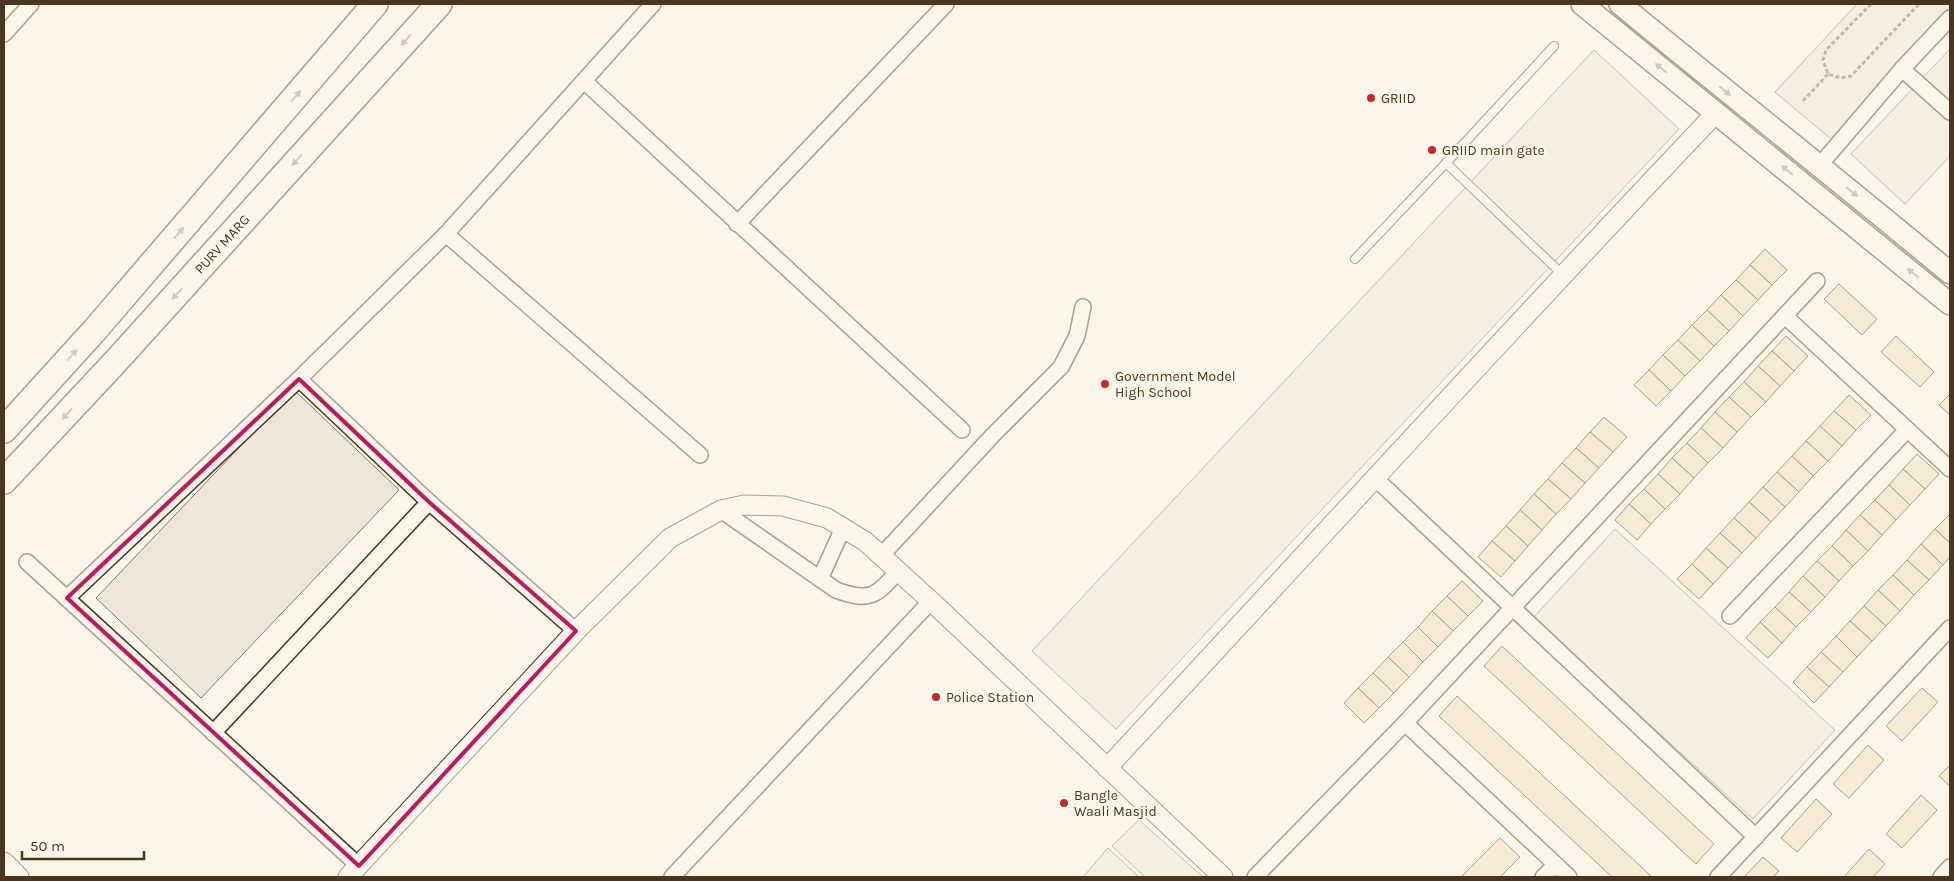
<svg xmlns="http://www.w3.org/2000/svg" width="1954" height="881" font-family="Karla,sans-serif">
  <rect width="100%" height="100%" fill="#fbf6e9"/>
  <g fill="#ede6d9" stroke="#887966">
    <path d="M1857,4h93v2l-119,133 -56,-47z"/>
    <path d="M1950,49v107l-45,48 -54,-50z"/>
    <path d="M1594,50l85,79 -563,600 -84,-78z"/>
    <path d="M294,390l105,100 -198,208 -105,-100z"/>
    <path d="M1615,529l220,201 -82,89 -220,-201z"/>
    <path d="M1108,848l31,29h-56z"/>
  </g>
  <path fill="#ede7d9" stroke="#887966" d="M1139,820l64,57h-58l-33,-31z"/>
  <g fill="#ecdcbc" stroke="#4a3520">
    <path d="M1765,249l22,21 -15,15 -22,-20z"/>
    <path d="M1750,265l22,20 -14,15 -22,-20z"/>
    <path d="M1736,280l22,20 -15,16 -22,-21z"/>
    <path d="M1839,284l38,35 -15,16 -38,-36z"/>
    <path d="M1721,295l22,21 -14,15 -22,-21z"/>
    <path d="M1707,310l22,21 -15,15 -22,-21z"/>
    <path d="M1692,325l22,21 -14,15 -22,-21z"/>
    <path d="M1786,336l22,20 -14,15 -22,-20z"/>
    <path d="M1896,336l38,36 -14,15 -39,-35z"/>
    <path d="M1678,340l22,21 -15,15 -22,-21z"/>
    <path d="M1772,351l22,20 -14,15 -22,-20z"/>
    <path d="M1663,355l22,21 -14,15 -22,-21z"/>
    <path d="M1758,366l22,20 -14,16 -22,-20z"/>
    <path d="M1649,370l22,21 -15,15 -22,-21z"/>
    <path d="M1744,382l22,20 -15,15 -22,-20z"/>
    <path d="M1950,394v21l-11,-10z"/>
    <path d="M1849,395l22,20 -15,15 -22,-19z"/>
    <path d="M1729,397l22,20 -14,15 -22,-20z"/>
    <path d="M1834,411l22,19 -14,16 -22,-20z"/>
    <path d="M1715,412l22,20 -14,16 -22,-20z"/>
    <path d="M1604,417l23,20 -14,15 -23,-20z"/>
    <path d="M1820,426l22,20 -14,15 -22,-20z"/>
    <path d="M1701,428l22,20 -15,15 -21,-20z"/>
    <path d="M1590,432l23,20 -14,16 -23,-20z"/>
    <path d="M1806,441l22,20 -15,15 -21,-20z"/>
    <path d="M1687,443l21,20 -14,15 -22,-20z"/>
    <path d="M1576,448l23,20 -14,15 -23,-20z"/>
    <path d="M1917,454l22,20 -14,15 -22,-20z"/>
    <path d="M1792,456l21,20 -14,16 -22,-20z"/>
    <path d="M1672,458l22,20 -14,16 -22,-20z"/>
    <path d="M1562,463l23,20 -14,16 -23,-20z"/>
    <path d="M1903,469l22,20 -15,16 -21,-20z"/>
    <path d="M1777,472l22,20 -14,15 -22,-20z"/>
    <path d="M1658,474l22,20 -15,15 -21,-20z"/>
    <path d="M1548,479l23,20 -15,15 -22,-20z"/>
    <path d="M1889,485l21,20 -14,15 -21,-20z"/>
    <path d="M1763,487l22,20 -14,15 -22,-20z"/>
    <path d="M1644,489l21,20 -14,15 -22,-20z"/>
    <path d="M1534,494l22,20 -14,16 -22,-20z"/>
    <path d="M1875,500l21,20 -14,15 -22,-20z"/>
    <path d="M1749,502l22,20 -15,16 -22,-20z"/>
    <path d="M1629,504l22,20 -14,16 -22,-20z"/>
    <path d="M1520,510l22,20 -14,16 -22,-20z"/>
    <path d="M1950,514v29l-15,-14z"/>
    <path d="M1860,515l22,20 -14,16 -22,-21z"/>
    <path d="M1734,518l22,20 -14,15 -22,-20z"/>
    <path d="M1506,526l22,20 -13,15 -23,-20z"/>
    <path d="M1935,529l15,14v14l-7,8 -22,-21z"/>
    <path d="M1846,530l22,21 -15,15 -21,-20z"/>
    <path d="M1720,533l22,20 -14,15 -22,-20z"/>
    <path d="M1492,541l23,20 -14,16 -23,-20z"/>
    <path d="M1921,544l22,21 -14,15 -22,-20z"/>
    <path d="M1832,546l21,20 -14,15 -22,-20z"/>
    <path d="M1706,548l22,20 -15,16 -21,-20z"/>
    <path d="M1907,560l22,20 -15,15 -21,-20z"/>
    <path d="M1817,561l22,20 -14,16 -22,-21z"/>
    <path d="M1692,564l21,20 -14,15 -22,-20z"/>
    <path d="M1893,575l21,20 -14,16 -22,-21z"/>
    <path d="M1803,576l22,21 -14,15 -22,-20z"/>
    <path d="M1462,581l21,20 -15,15 -21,-20z"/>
    <path d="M1878,590l22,21 -14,15 -22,-20z"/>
    <path d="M1789,592l22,20 -15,15 -21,-20z"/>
    <path d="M1447,596l21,20 -15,15 -21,-20z"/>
    <path d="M1864,606l22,20 -14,15 -22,-20z"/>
    <path d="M1775,607l21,20 -14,16 -22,-21z"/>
    <path d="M1432,611l21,20 -15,16 -20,-20z"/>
    <path d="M1850,621l22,20 -15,16 -21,-21z"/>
    <path d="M1760,622l22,21 -14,15 -22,-20z"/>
    <path d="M1418,627l20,20 -15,15 -20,-20z"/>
    <path d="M1836,636l21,21 -14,15 -22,-20z"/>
    <path d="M1403,642l20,20 -14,15 -21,-20z"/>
    <path d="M1502,646l212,198 -18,20 -212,-198z"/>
    <path d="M1821,652l22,20 -14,15 -22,-20z"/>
    <path d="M1388,657l21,20 -15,16 -21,-20z"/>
    <path d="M1807,667l22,20 -15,16 -21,-21z"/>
    <path d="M1373,673l21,20 -15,15 -21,-20z"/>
    <path d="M1358,688l21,20 -15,15 -20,-20z"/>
    <path d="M1922,688l16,14 -36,39 -16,-15z"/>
    <path d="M1457,696l195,181h-40l-173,-161z"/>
    <path d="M1868,745l16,15 -35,38 -16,-14z"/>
    <path d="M1950,765v21l-11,-10z"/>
    <path d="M1921,795l16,15 -35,38 -16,-14z"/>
    <path d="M1816,799l16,15 -35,38 -16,-14z"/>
    <path d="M1500,838l20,19 -20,20h-39z"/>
    <path d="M1869,849l16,15 -12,13h-29z"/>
    <path d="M1763,857l16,14 -6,6h-29z"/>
  </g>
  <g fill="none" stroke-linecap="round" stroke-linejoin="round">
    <g stroke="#4a3520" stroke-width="10">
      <g id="service">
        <path d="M1554,46l-108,117 116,111"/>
        <path d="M1355,259l91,-96"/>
      </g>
    </g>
    <g stroke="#4a3520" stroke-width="18">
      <g id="minor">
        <path d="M4,34l27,-30"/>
        <path d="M1902,69l48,43"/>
        <path d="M584,81l378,349"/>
        <path d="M1820,165l82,-96 48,-51"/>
        <path d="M737,224l209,-220"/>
        <path d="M446,234l254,221"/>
        <path d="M1785,316l165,153"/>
        <path d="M299,379l130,123 147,129"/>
        <path d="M1376,479l380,358"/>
        <path d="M721,510l115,80c33,12 40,7 62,-19"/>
        <path d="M881,556l112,-121 68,-68 16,-31 6,-29"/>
        <path d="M27,562l332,304"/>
        <path d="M820,579l23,-51"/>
        <path d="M67,598l232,-219 147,-145 207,-230"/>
        <path d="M1730,616l177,-186"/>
        <path d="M1405,723l164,154"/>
        <path d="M213,733l216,-231"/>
        <path d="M672,877l259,-276"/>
        <path d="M1255,877l150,-154 412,-442"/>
        <path d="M1543,877l12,-12"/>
        <path d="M1718,877l232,-249"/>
        <path d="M1941,877l9,-10"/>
      </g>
    </g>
    <g stroke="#4a3520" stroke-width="21">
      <g id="tertiary">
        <path d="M1107,768c203,-218 403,-439 609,-655"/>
        <path d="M4,862l15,15"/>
        <path d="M348,877l228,-246 94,-93 51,-28 23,-5 39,1 44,12 39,24 65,59 292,276"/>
      </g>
    </g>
    <g stroke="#4a3520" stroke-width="24">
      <g id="secondary">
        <path d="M1582,4l368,300"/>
        <path d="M1620,4c109,90 221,178 330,269"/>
      </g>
    </g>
    <g stroke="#4a3520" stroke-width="28">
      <g id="trunk">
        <path d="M4,430l90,-99 281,-327"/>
        <path id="s1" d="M4,481l113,-121 322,-356"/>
      </g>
    </g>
    <g stroke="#7f6f5c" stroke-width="3" stroke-dasharray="4 2.5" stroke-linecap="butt">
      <path d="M1871,4l-45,46 -3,10 5,14 13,4 10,-2 68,-72"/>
      <path d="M1803,101l25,-27"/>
    </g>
    <use href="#service" stroke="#fbf6e9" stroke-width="8"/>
    <use href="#minor" stroke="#fbf6e9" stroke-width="15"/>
    <use href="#tertiary" stroke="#fbf6e9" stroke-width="19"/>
    <use href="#secondary" stroke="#fbf6e9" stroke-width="21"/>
    <use href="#trunk" stroke="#fbf6e9" stroke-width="25"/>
  </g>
  <defs><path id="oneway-solid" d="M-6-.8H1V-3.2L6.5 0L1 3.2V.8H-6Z" transform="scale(1.25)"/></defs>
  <g fill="#a29684">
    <use href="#oneway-solid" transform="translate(406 40) rotate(132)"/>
    <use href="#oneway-solid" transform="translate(1661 68) rotate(-141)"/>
    <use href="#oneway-solid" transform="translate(1725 91) rotate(40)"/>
    <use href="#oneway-solid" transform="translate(296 96) rotate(-49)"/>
    <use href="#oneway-solid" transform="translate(297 160) rotate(132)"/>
    <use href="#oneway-solid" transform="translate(1787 170) rotate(-141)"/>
    <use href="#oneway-solid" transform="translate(1852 192) rotate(39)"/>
    <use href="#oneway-solid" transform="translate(179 233) rotate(-49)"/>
    <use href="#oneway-solid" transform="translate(1913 273) rotate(-141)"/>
    <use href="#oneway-solid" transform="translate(177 294) rotate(132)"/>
    <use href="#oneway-solid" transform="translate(72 355) rotate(-48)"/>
    <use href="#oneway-solid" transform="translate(67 414) rotate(133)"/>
  </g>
  <path d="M0 0H1954V881H0ZM299,379l130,123 147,129 -217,235 -292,-268z" fill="#fbf6e9" fill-opacity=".55" fill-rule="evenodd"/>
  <path fill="none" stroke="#c2185b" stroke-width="4" stroke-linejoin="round" d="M299,379l130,123 147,129 -217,235 -292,-268z"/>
  <g fill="#c62828" stroke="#fbf6e9" stroke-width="2">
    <circle cx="1371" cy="98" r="5"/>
    <circle cx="1432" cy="150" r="5"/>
    <circle cx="1105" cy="384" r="5"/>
    <circle cx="936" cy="697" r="5"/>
    <circle cx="1064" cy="803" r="5"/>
  </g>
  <g text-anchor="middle" stroke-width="4" stroke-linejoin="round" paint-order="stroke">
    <g font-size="14" fill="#4a3520" stroke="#fbf6e9" text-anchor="start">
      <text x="1381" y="103">GRIID</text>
      <text x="1442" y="155">GRIID main gate</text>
      <text x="1115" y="381">Government Model<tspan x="1115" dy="16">High School</tspan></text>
      <text x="946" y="702">Police Station</text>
      <text x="1074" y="800">Bangle<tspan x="1074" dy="16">Waali Masjid</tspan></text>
    </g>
    <g font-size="14" fill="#4a3520" stroke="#fbf6e9">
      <text dy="5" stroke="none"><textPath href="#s1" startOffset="322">PURV MARG</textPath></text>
    </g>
  </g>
  <rect width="1954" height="881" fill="none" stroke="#4a3520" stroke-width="10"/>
  <path d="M22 851v8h122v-8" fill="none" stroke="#4a3520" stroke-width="2.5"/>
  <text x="30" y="851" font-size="15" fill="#4a3520" stroke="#fbf6e9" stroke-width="4" paint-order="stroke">50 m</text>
</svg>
